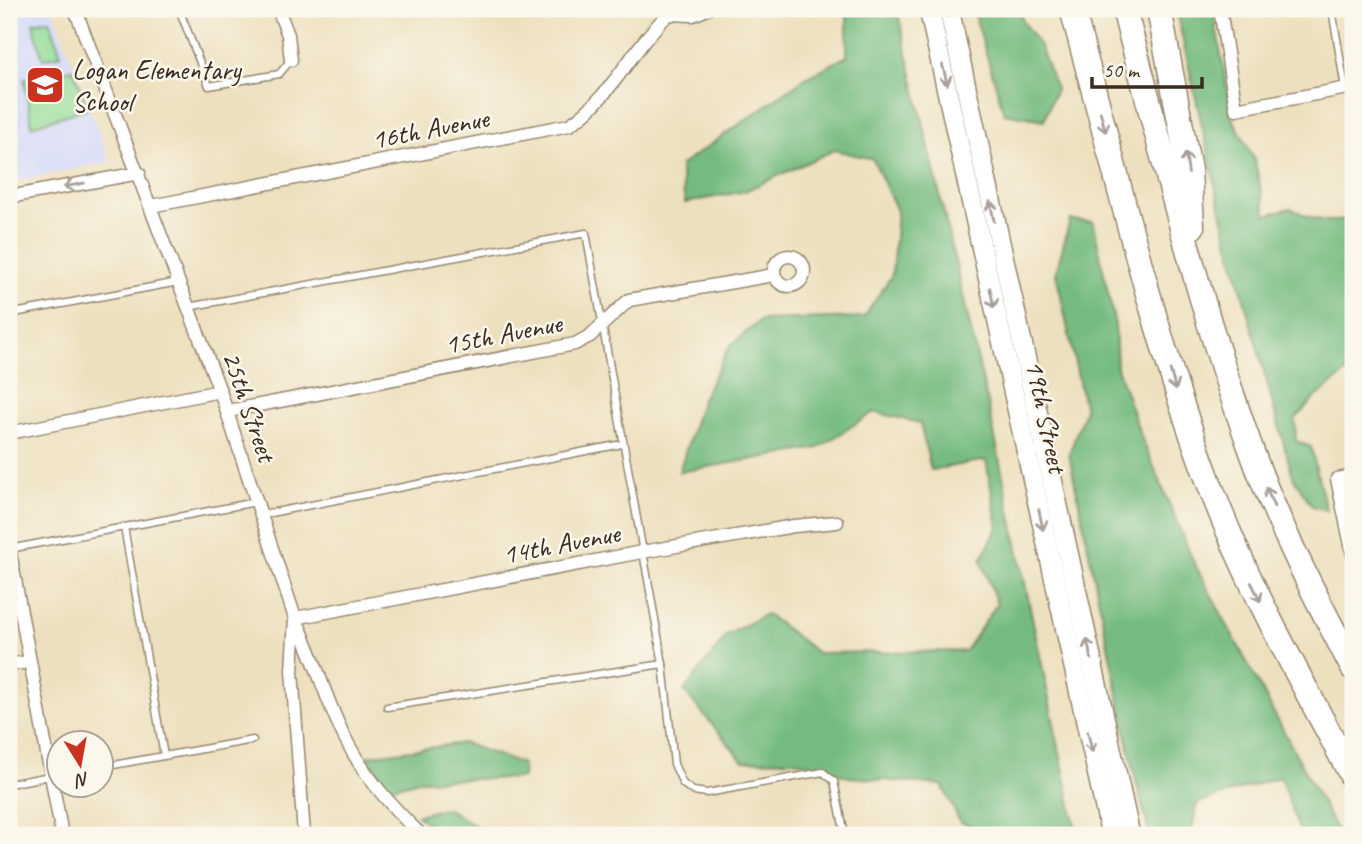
<svg xmlns="http://www.w3.org/2000/svg" width="1362" height="844" font-family="Caveat,sans-serif">
  <rect width="100%" height="100%" fill="#fbf7ec"/>
  <filter id="ink" filterUnits="userSpaceOnUse"><feTurbulence type="fractalNoise" baseFrequency=".0143" numOctaves="2"/><feDisplacementMap in="SourceGraphic" scale="14" xChannelSelector="R" yChannelSelector="G"/><feConvolveMatrix kernelMatrix="1 2 1 2 8 2 1 2 1" color-interpolation-filters="sRGB"/></filter>
  <filter id="wash" filterUnits="userSpaceOnUse"><feTurbulence type="fractalNoise" baseFrequency=".00686" numOctaves="4" result="noise"/><feDisplacementMap in="SourceGraphic" scale="28" xChannelSelector="R" yChannelSelector="G"/><feGaussianBlur stdDeviation="1.57" result="paint"/><feColorMatrix in="noise" values="0 0 0 0 0 0 0 0 0 0 0 0 0 0 0 0 0 1.4 0 .05"/><feComposite in="paint" operator="in"/></filter>
  <g filter="url(#wash)">
    <rect width="100%" height="100%" fill="#ede0be"/>
    <path fill="#d3d9f9" d="M9,9h43l58,153 -101,20z"/>
    <g fill="#91db97" stroke="#66825a" stroke-width="2">
      <path d="M50,20l11,35 -18,4 -10,-36z"/>
      <path d="M73,69l15,39 -56,18 -8,-47z"/>
    </g>
    <g fill="#74bb80" stroke="#58724f" stroke-width="2">
      <path d="M847,9h50l92,400 88,426h-80l-37,-13 -18,-37 -93,-8 -54,-17 -52,1 -59,-70 43,-56 39,-21 52,39 147,-2 32,-47 -16,-44 17,-33 -12,-67 -55,10 -11,-47 -46,-11 -56,36 -139,24 23,-73 28,-53 31,-26 103,-3 28,-42 5,-64 -24,-52 -39,-9 -89,41 -60,12 -5,-37 122,-86 45,-24z"/>
      <path d="M973,9h46l4,13 17,24 16,43 -12,31 -40,-7z"/>
      <path d="M1176,9h37l19,108 23,44 11,54 24,-7c17,9 46,21 63,6v153l-37,30 -21,22 1,22 15,6 15,63 -14,-4 -19,-29 -67,-244z"/>
      <path d="M1070,220l23,2 22,103 2,43 25,71 51,122 146,274h-38l-21,-58 -83,26 -6,32h-41l-16,-62 -65,-319 16,-44 -29,-137z"/>
      <path d="M463,743l59,21 1,14 -104,2 -30,8 -22,-32z"/>
      <path d="M445,808h1l45,27h-52l-22,-20z"/>
    </g>
  </g>
  <g filter="url(#ink)">
    <g fill="none" stroke-linecap="round" stroke-linejoin="round">
      <g stroke="#94856e" stroke-width="9">
        <g id="lane">
          <path d="M179,9l30,77 70,-12 12,-14"/>
          <path d="M1332,9l13,79"/>
          <path d="M188,307l398,-74 77,431 11,100 9,20 10,7 14,2 116,-21 11,9 11,54"/>
          <path d="M9,314l169,-32"/>
          <path d="M260,515l362,-71"/>
          <path d="M124,527l40,229"/>
          <path d="M9,549l247,-47"/>
          <path d="M387,707l276,-43"/>
          <path d="M102,767l151,-27"/>
          <path d="M9,784l51,-10"/>
        </g>
      </g>
      <g stroke="#94856e" stroke-width="15">
        <g id="street">
          <path d="M75,9l145,382 75,227 -3,53 12,164"/>
          <path d="M278,9l10,26 3,25"/>
          <path d="M668,9l1,5 24,1 14,-6"/>
          <path d="M1220,9l16,100 117,-22"/>
          <path d="M9,197l130,-24"/>
          <path d="M151,206l418,-81c42,-26 64,-79 100,-111"/>
          <circle cx="789" cy="271" r="15"/>
          <path d="M228,411l347,-67 15,-8 39,-36 145,-25"/>
          <path d="M9,433l211,-42"/>
          <path d="M1353,476l-16,3 16,76"/>
          <path d="M9,547l53,288"/>
          <path d="M9,665l19,-3"/>
          <path d="M421,835c-30,-29 -57,-59 -76,-97 -20,-39 -30,-81 -50,-120l347,-66 152,-26 43,-4"/>
        </g>
      </g>
      <g stroke="#94856e" stroke-width="22">
        <g id="secondary">
          <path d="M929,9l182,826"/>
          <path d="M949,9l181,826"/>
        </g>
      </g>
      <g stroke="#94856e" stroke-width="27">
        <g id="highway">
          <path d="M1072,9c44,160 80,323 139,479 38,101 92,195 142,290"/>
          <path d="M1124,9c40,149 75,298 128,443 27,75 64,146 101,216"/>
          <path d="M1159,9l30,161 3,57"/>
        </g>
      </g>
      <use href="#lane" stroke="#fff" stroke-width="6"/>
      <use href="#street" stroke="#fff" stroke-width="12"/>
      <use href="#secondary" stroke="#fff" stroke-width="19"/>
      <use href="#highway" stroke="#fff" stroke-width="24"/>
    </g>
    <defs><path id="oneway-shaft" d="M-6 0H5M1.5-3L5.5 0L1.5 3" fill="none" stroke-width="1.6" stroke-linecap="round" stroke-linejoin="round" transform="scale(1.75)"/></defs>
    <g stroke="#a79f9a">
      <use href="#oneway-shaft" transform="translate(945 75) rotate(76)"/>
      <use href="#oneway-shaft" transform="translate(1103 122) rotate(75)"/>
      <use href="#oneway-shaft" transform="translate(1187 163) rotate(-98)"/>
      <use href="#oneway-shaft" transform="translate(74 185) rotate(170)"/>
      <use href="#oneway-shaft" transform="translate(992 211) rotate(-101)"/>
      <use href="#oneway-shaft" transform="translate(992 298) rotate(78)"/>
      <use href="#oneway-shaft" transform="translate(1173 380) rotate(74)"/>
      <use href="#oneway-shaft" transform="translate(1270 497) rotate(-112)"/>
      <use href="#oneway-shaft" transform="translate(1041 520) rotate(78)"/>
      <use href="#oneway-shaft" transform="translate(1256 592) rotate(64)"/>
      <use href="#oneway-shaft" transform="translate(1089 649) rotate(-103)"/>
      <use href="#oneway-shaft" transform="translate(1090 742) rotate(77)"/>
    </g>
  </g>
  <defs>
    <g id="school-square" transform="scale(2.0125)"><rect x="-9" y="-9" width="18" height="18" rx="4" fill="#c8321e" stroke="#fbf7ec"/><path d="M0-5L7-2L0 1L-7-2ZM-4 1L0 2.5L4 1V4Q0 6-4 4Z" fill="#fff"/></g>
  </defs>
  <g fill-rule="evenodd">
    <use href="#school-square" x="45" y="85"/>
  </g>
  <g text-anchor="middle" stroke-width="5" stroke-linejoin="round" paint-order="stroke">
    <g font-size="28" fill="#3b2a1e" stroke="#fbf7ec" text-anchor="start">
      <text x="72" y="79">Logan Elementary<tspan x="72" dy="32">School</tspan></text>
    </g>
    <g font-size="28" fill="#3b2a1e" stroke="#fbf7ec">
      <text transform="translate(430 128) rotate(-11)" y="10">16th Avenue</text>
      <text transform="translate(503 333) rotate(-11)" y="10">15th Avenue</text>
      <text transform="translate(250 406) rotate(71)" y="10">25th Street</text>
      <text transform="translate(1047 416) rotate(78)" y="10">19th Street</text>
      <text transform="translate(561 543) rotate(-11)" y="10">14th Avenue</text>
    </g>
  </g>
  <rect width="1362" height="844" fill="none" stroke="#fbf7ec" stroke-width="35"/>
  <g transform="translate(80 764) rotate(169)"><circle r="33" fill="#fbf7ec" stroke="#aea59a" stroke-width="2"/>
  <path d="M0-5L12 26L0 18L-12 26Z" fill="#c8321e"/>
  <text y="-10" font-size="19" font-weight="bold" text-anchor="middle" fill="#3b2a1e">N</text>
  </g>
  <path d="M1092 77v10h110v-10" fill="none" stroke="#3b2a1e" stroke-width="3.5"/>
  <text x="1103" y="77" font-size="21" fill="#3b2a1e" stroke="#fbf7ec" stroke-width="5" paint-order="stroke">50 m</text>
</svg>
